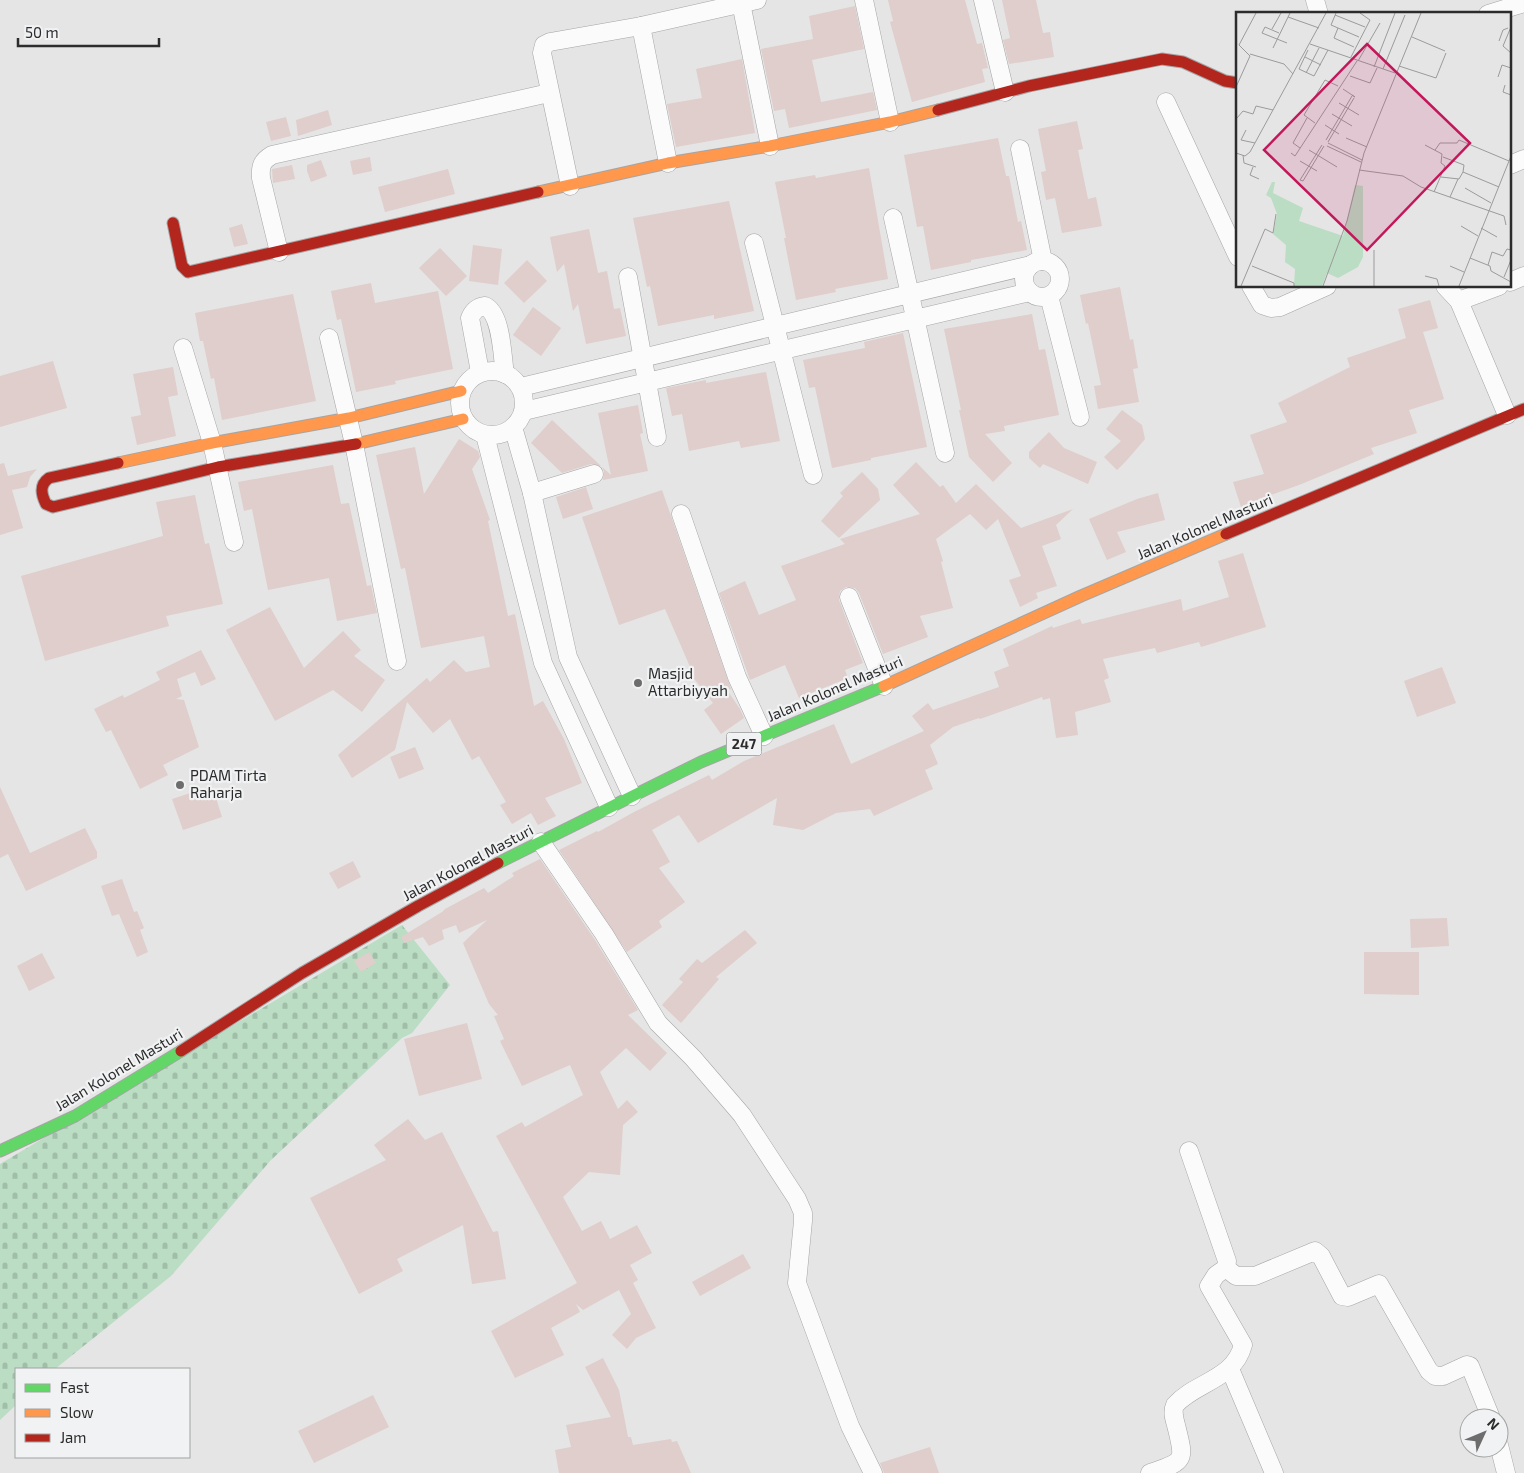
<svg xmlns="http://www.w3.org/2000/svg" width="1524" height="1473" font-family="'Exo 2',sans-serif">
  <defs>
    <pattern id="cemetery-stones" width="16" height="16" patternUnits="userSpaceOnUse" patternTransform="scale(1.25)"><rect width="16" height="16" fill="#baddc3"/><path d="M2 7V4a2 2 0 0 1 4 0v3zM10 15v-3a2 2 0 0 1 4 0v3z" fill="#a0bea8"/></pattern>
  </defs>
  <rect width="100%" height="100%" fill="#e5e5e5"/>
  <path fill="url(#cemetery-stones)" d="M402,925l48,60 -38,48 -10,5 -131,122 -100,116 -116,93h-39v36l-16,15v-256z"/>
  <g fill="#dfcecb">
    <path d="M888,0h77l12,44 5,-1 6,25 -6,1 3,13 -73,20 -22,-80 3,-1z"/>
    <path d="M1002,0h34l7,33 7,-1 4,25 -45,7 -6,-24 7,-2z"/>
    <path d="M855,6l9,43 -52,11 9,42 52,-10 4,18 -88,18 -4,-19 -11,2 -13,-62 52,-10 -4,-23z"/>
    <path d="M742,59l13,74 -79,14 -9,-43 35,-6 -6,-29z"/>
    <path d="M328,110l4,15 -34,11 -2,-16z"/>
    <path d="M286,117l5,19 -20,5 -5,-19z"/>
    <path d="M1077,121l6,28 -5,1 10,49 8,-2 6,29 -40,7 -7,-35 -9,2 -5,-28 5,-1 -8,-42z"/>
    <path d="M998,138l8,38h3l9,46 3,-1 6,29 -56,10v2l-40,8 -8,-44 -6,1 -13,-72z"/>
    <path d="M370,157l2,14 -19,4 -3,-14z"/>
    <path d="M321,160l6,16 -16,6 -4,-11v-6z"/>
    <path d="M292,165l3,14 -22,4 -1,-14z"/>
    <path d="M869,168l19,111 -53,10 1,3 -40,8 -12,-62h2l-11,-56 40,-7 1,3z"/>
    <path d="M448,169l7,25 -70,18 -7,-25z"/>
    <path d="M729,201l25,110 -40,8v-4l-56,11 -8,-40 -3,1 -14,-69z"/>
    <path d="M242,224l6,20 -14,3 -5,-19z"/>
    <path d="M589,229l9,44 9,-2 7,38 6,-1 6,28 -40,8 -8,-40 -5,7 -9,-47 -7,8 -7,-35z"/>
    <path d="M473,245l29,4 -4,36 -29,-4z"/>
    <path d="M440,248l27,28 -21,20 -27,-28z"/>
    <path d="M527,260l20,21 -23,22 -20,-20z"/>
    <path d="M371,283l4,20 63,-12 15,78 -58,12 1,3 -40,8 -15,-73 -4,1 -6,-29z"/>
    <path d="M1120,287l10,53 3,-1 5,29 -5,1 6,33 -41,7 -4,-23 7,-1 -13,-62 -2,1 -6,-29z"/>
    <path d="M293,294l23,107 -94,19 -8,-42 -3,1 -8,-38h-3l-5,-28z"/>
    <path d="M1430,300l8,28 -15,4 21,67 -35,11 8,23 -46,15 3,6 -75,31 -34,12v3h-1l-23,7 -8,-25 31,-8 -14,-39 37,-13 -9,-19 72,-36 -3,-9 59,-20 -8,-29z"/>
    <path d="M533,307l28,21 -20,28 -28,-21z"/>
    <path d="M1032,314l7,36 6,-1 14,66 -55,11 1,5 -20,3 27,29 -19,19 -24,-25 -10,-47h2l-17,-81z"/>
    <path d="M903,333l24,114 -56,11v2l-39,8 -17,-81 -6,1 -6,-28 62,-12 -1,-6z"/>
    <path d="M53,361l14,47 -67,19v-51z"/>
    <path d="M173,367l5,28 -10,2 8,39 -39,9 -6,-28 10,-2 -8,-41z"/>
    <path d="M766,372l14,69 -39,7 -2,-7 -50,10 -7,-37 -10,2 -6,-28 40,-8v3z"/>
    <path d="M638,405l5,28 -3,1 8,37 -45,9 1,-9 -2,-4 9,8 -13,-62z"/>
    <path d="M1122,410l20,15 3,14 -18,21 -10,10 -13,-13 17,-16 -15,-12z"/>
    <path d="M552,420l49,46 -10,-2 -29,9 -31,-30z"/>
    <path d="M1049,432l15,16 33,14 -9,22 -45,-20 -3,4 -11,-10v-6z"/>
    <path d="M459,439l19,12 2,6 -8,12 18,51 -2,1 20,95 7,-2 19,92 9,-5 21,38 18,44 -37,15 11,18 -18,9 -7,-12 -19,11 -12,-19 6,-3 -27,-46 -7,4 -22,-41 -17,14 -26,-31 -12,48 -43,28 -14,-23 89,-77 3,4 24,-22 12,12 24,-5 -6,-31 -63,12 -16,-80 -4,1 -25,-114 39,-8 9,47z"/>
    <path d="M916,462l24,25 3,-2 13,18 20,-19 45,44 52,-19 -17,16 5,14 -19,7 15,40 -21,7 2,5 -18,9 -11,-27 12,-4 -23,-57 -12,11 -16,-16 -34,25 7,22 -2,1 12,46 -33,8 8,21 -45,17 -24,-61 -4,-5 -9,-1 -6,4 -1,9 24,63 -18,7 3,8 -49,20 -14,-33 -35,15 -31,-87 26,-12 14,34 37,-15 -15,-34 64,-22 -5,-5 80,-25 -27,-29z"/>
    <path d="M4,463l4,13 29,-7 -7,8 -3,10 -15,3 11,38 -23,7v-71z"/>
    <path d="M333,465l8,39 8,-1 18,83 4,-1 6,28 -40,8 -8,-43 -61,12 -16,-81 -8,2 -6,-29z"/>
    <path d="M862,472l16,17 2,11 -41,38 -18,-17 22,-25 -3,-3z"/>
    <path d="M586,487l7,22 -30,10 -7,-22z"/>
    <path d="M662,490l69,199 -4,1 13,19 4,9 -23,16 -17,-24 9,-7 -25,-32 3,-2 -26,-60 -46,16 -37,-108z"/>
    <path d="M1158,493l7,27 -48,12 9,20 -19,8 -18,-41 48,-20z"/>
    <path d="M195,495l10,49 4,-1 14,61 -57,12 3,10 -124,35 -24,-85 142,-40 -7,-34z"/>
    <path d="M1243,553l23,74 -65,20 -2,-5 -42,11 -2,-5 -52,11 6,19 -5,2 7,22 -36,10 3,23 -22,3 -6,-40 -7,2 -1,-3 -62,22 -1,-1 -26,9 -23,18 8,19 -13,6 8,19 -59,27 -4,-7 -34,4 -33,17 -30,-5 4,-27 -79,45 -19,-28 -27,15 18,32 -11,6 26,34 -26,19 3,6 -35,25 -68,-102 38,-19 1,1 36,-20 73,-36 2,-1 3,5 32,-19 90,-37 17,40 73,-33 -12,-15 16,-13 5,7 66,-23 -5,-15 15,-6 -6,-17 49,-23 1,2 27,-9 2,5 99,-25 2,12 46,-14 -11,-36z"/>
    <path d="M270,607l34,61 39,-37 18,19 -7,6 31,24 -23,32 -29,-22 -58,31 -49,-91z"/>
    <path d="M201,650l15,29 -15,7 -6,-14 -18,7 5,17 -6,3 8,1 15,47 -36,18 5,10 -28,14 -29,-59 -5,2 -12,-23 29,-14 1,3 36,-18 -4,-8z"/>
    <path d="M1442,667l14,36 -39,14 -13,-36z"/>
    <path d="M415,747l9,22 -25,10 -9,-22z"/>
    <path d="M212,786l10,31 -39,13 -11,-31z"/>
    <path d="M0,787l30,66 55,-25 12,24v6l-71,33 -18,-37 -8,4z"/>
    <path d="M540,859l55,81 43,70 -10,5 39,38 -17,18 -24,-23 -26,24 18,37 9,-9 11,12 -15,13 -3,50 -31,-3 -26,25 19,34 19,-10 9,18 27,-14 15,28 -22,12 8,15 -5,3 23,45 -20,10 -9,11 -15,-14 19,-21 -12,-24 -36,20 -7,-6 4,8 -29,16 13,27 -49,23 -24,-47 86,-48 -81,-147 26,-14 3,5 58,-32 -13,-30 -48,21 -22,-45 4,-2 -10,-23 4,-1 -9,-11 -26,-61 24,-23 -28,13 -3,-8 -14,5 2,9 -15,7 -6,-9 -19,6 -3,-6 41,-25 3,-3 39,-21 4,5 26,-17 -2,-3z"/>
    <path d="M353,861l8,16 -23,12 -9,-16z"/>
    <path d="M122,879l12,33 3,-1 7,17 -4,2 8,22 -11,5 -18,-43 -7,2 -11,-30z"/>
    <path d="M1447,918l2,28 -38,2 -1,-29z"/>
    <path d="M745,930l12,13 -41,34 3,2 -38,44 -19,-18 21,-23 -4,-3 18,-20 5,4z"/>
    <path d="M369,952l7,11 -15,9 -7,-11z"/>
    <path d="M1364,952h55v43l-55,-1z"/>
    <path d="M42,953l13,25 -26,13 -12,-25z"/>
    <path d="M467,1023l15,56 -63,17 -15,-57z"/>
    <path d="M408,1119l17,21 17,-8 51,100 5,-1 8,48 -34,5 -9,-59 -66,34 6,12 -44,23 -49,-96 76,-38 -12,-15z"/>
    <path d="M743,1254l8,14 -51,28 -8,-14z"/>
    <path d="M603,1358l16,32 9,47h3l2,8 38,-6 1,3 5,-1 14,32h-132l-4,-23 16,-3 -5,-22 45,-8 -26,-50z"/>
    <path d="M373,1395l16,32 -75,36 -16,-32z"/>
    <path d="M930,1447l9,26h-55l-4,-10z"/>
  </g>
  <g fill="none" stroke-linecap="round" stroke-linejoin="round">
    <g stroke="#a5a5a5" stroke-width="19">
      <g id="street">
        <path d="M864,0l26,122"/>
        <path d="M983,0l22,92"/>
        <path d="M1315,0l4,14"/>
        <path d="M741,3l29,143"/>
        <path d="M1488,14l36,-11"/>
        <path d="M641,26l27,137"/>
        <path d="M1166,102l72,155"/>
        <path d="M1020,149l23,112"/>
        <path d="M1510,165l14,-6"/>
        <path d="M570,186l-28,-133 2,-8 6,-3 91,-16 116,-26"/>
        <path d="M893,218l52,235"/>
        <path d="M754,243l59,232"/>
        <path d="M279,252l-18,-74c-1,-12 1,-17 11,-23l277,-62"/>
        <circle cx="1042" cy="279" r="18"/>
        <path d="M628,277l29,160"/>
        <path d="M1510,282l14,-6"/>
        <path d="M1251,286l11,19 9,3 9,-1 47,-21"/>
        <path d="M1445,286l14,15 48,114"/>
        <path d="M1049,296l31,121"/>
        <path d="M1459,301l40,-15"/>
        <path d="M329,338l25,106 43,217"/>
        <path d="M183,348l29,95 22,99"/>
        <circle cx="492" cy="403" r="32"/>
        <path d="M480,372l-10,-54c3,-7 7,-11 15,-12 17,8 17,50 20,68"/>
        <path d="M521,387l510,-122"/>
        <path d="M524,411l506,-119"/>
        <path d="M513,427l19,66 36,164 64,139"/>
        <path d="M485,435l58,228 66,144"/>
        <path d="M532,493l62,-19"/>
        <path d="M681,514l56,163 27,59"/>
        <path d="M849,597l35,89"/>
        <path d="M541,842l63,92 54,89 35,35 49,57 55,84 6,14v8l-6,62 53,143 23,47"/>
        <path d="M1226,1268l10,8h19l60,-25 6,5 21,40 6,1 31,-13 50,87 6,5h8l24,-11 3,1 21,52"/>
        <path d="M1230,1369l44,104"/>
        <path d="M1499,1445l7,28"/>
        <path d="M1150,1473c36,-12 35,-12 26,-48 -2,-7 -4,-13 -1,-20 20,-23 59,-25 68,-60l-34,-59 7,-11 10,-7 1,-7 -38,-110"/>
      </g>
    </g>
    <g stroke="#a5a5a5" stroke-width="13">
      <g id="fast">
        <path d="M498,863l203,-101 183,-76"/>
        <path d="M0,1151l75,-35 106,-65"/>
      </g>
    </g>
    <g stroke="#a5a5a5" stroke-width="13">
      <g id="slow">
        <path d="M538,192l130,-29 102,-17 120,-24 48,-12"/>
        <path d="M356,444l107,-25"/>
        <path d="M118,463l94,-20 137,-25 112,-27"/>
        <path d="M884,686l197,-90 145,-62"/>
      </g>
    </g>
    <g stroke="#a5a5a5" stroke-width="13">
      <g id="jam">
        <path d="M938,110l91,-24 133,-27 21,3 42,19 13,2"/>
        <path d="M173,223l9,43 6,6 350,-80"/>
        <path d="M118,463l-69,15c-10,7 -8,16 -3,26l7,3 165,-40 138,-23"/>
        <path d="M1226,534l298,-125"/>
        <path d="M181,1051l121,-78 116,-67 80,-43"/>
      </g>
    </g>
    <use href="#street" stroke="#fbfbfb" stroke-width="18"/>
    <use href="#fast" stroke="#63d668" stroke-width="11"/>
    <use href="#slow" stroke="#ff974d" stroke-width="11"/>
    <use href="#jam" stroke="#b3261e" stroke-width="11"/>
  </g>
  <g fill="#6d6d6d" stroke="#f1f2f3" stroke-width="2">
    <circle cx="638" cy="683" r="5"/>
    <circle cx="180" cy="785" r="5"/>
  </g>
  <g text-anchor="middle" stroke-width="4.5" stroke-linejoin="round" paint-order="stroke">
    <rect fill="#f1f2f3" stroke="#676768" stroke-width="1" x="726.5" y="732.5" width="35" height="23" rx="4"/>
    <g font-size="14" font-weight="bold" fill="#2c2c2c">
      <text x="744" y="749">247</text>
    </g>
    <g font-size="15" fill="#2c2c2c" stroke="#f1f2f3">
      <text transform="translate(1205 527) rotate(-23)" y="5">Jalan Kolonel Masturi</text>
      <text transform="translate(835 689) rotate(-23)" y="5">Jalan Kolonel Masturi</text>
      <text transform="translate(468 863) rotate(-28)" y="5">Jalan Kolonel Masturi</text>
      <text transform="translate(119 1070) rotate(-31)" y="5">Jalan Kolonel Masturi</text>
    </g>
    <g font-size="15" fill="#2c2c2c" stroke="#f1f2f3" text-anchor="start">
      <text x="648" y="679">Masjid<tspan x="648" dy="17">Attarbiyyah</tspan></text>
      <text x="190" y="781">PDAM Tirta<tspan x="190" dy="17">Raharja</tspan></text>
    </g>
  </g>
  <g transform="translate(1236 12)">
    <rect width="275" height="275" fill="#e5e5e5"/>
    <path d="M36,170h3l-2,11 30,15 -4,13 44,15 12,-51 8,1v71l-5,10 -20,11 -11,-5 -5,13h-28l1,-17 -10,-7 1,-17 -13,-11 4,-20 -6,-16 -5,-3z" fill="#baddc3"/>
    <path fill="none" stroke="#9b9b9b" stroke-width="1" d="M100,1l-5,12 28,12M99,3l30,12M52,5l31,11M275,15l-8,19 8,7M102,16l-4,10 20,9M36,17l9,-16M43,21l-14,-6 -3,6 25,10M176,25l33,14M263,29l4,-11 5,-2M74,32l85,29M37,36l17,-35M72,38l-9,19 15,7 14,-26M14,42l34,10 9,10M69,45l16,8M115,45l19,-37 -10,-7M122,49l22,-38M163,54l37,12 10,-25M138,55l21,-54M147,57l22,-54M70,61l13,-25M114,64l20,7 7,-15M262,65l4,-12 9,3M269,73l-2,7 8,3M0,75l14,-31 -11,-11 17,-32M107,77l12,8 -3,-2M103,91l20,12M96,102l20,12M1,106l6,-7 10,3 3,-8 17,4M79,111l-11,-8 21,-35 13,6M89,113l14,9M10,118l-5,10 14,3M110,126l21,9M90,128l26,-44M92,130l26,-44M92,131l34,17M189,133l17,9 -1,9 4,3 -11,26M91,134l34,16M64,136l-7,-5 14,-25M73,138l28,17M199,138l5,-7h17l2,-3 50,21M0,141l9,3 5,-4 76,-139M55,141l4,3 62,-95M7,143l1,8 12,4M207,145l21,8 -1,7M64,149l17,10M17,155l-3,8 9,4M123,158l44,6 18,11 83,29 2,9M205,165l18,2 4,-7 36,15M64,168l3,1 21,-35M64,168l22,-35M229,176l26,15M214,185l8,-18M225,214l17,10M245,216l16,9M37,221l3,-19M138,238v36M234,246l20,8 1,5 20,11M252,253l4,-13 11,4 4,-7 4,1M16,254l42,17v3M214,254l14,6M189,264l12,3 2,7M268,265l7,-17M5,274l24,-57 8,4M87,274l24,-65 17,-68 57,-140M223,274l52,-130"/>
    <path fill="#c2185b" fill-opacity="0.15" stroke="#c2185b" stroke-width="2.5" d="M131,32l103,99 -103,107 -103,-100z"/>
    <rect width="275" height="275" fill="none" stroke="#2c2c2c" stroke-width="2.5"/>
  </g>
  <rect x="15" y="1368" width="175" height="90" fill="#f1f2f3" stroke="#a2a3a3"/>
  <rect x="25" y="1384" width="25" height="8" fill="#63d668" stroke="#a2a3a3"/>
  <text x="60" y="1393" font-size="15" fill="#2c2c2c">Fast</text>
  <rect x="25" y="1409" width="25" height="8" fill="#ff974d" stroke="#a2a3a3"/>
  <text x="60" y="1418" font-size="15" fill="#2c2c2c">Slow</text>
  <rect x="25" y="1434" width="25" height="8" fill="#b3261e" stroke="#a2a3a3"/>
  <text x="60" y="1443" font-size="15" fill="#2c2c2c">Jam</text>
  <g transform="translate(1484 1433) rotate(46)"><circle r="24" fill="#f1f2f3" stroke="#a2a3a3"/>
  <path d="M0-4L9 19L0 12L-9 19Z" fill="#6d6d6d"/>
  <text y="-8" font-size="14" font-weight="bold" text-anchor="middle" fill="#2c2c2c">N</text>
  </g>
  <path d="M18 38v8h141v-8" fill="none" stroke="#2c2c2c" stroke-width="2.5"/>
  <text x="25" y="38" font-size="15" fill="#2c2c2c" stroke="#f1f2f3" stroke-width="4" paint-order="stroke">50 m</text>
</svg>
